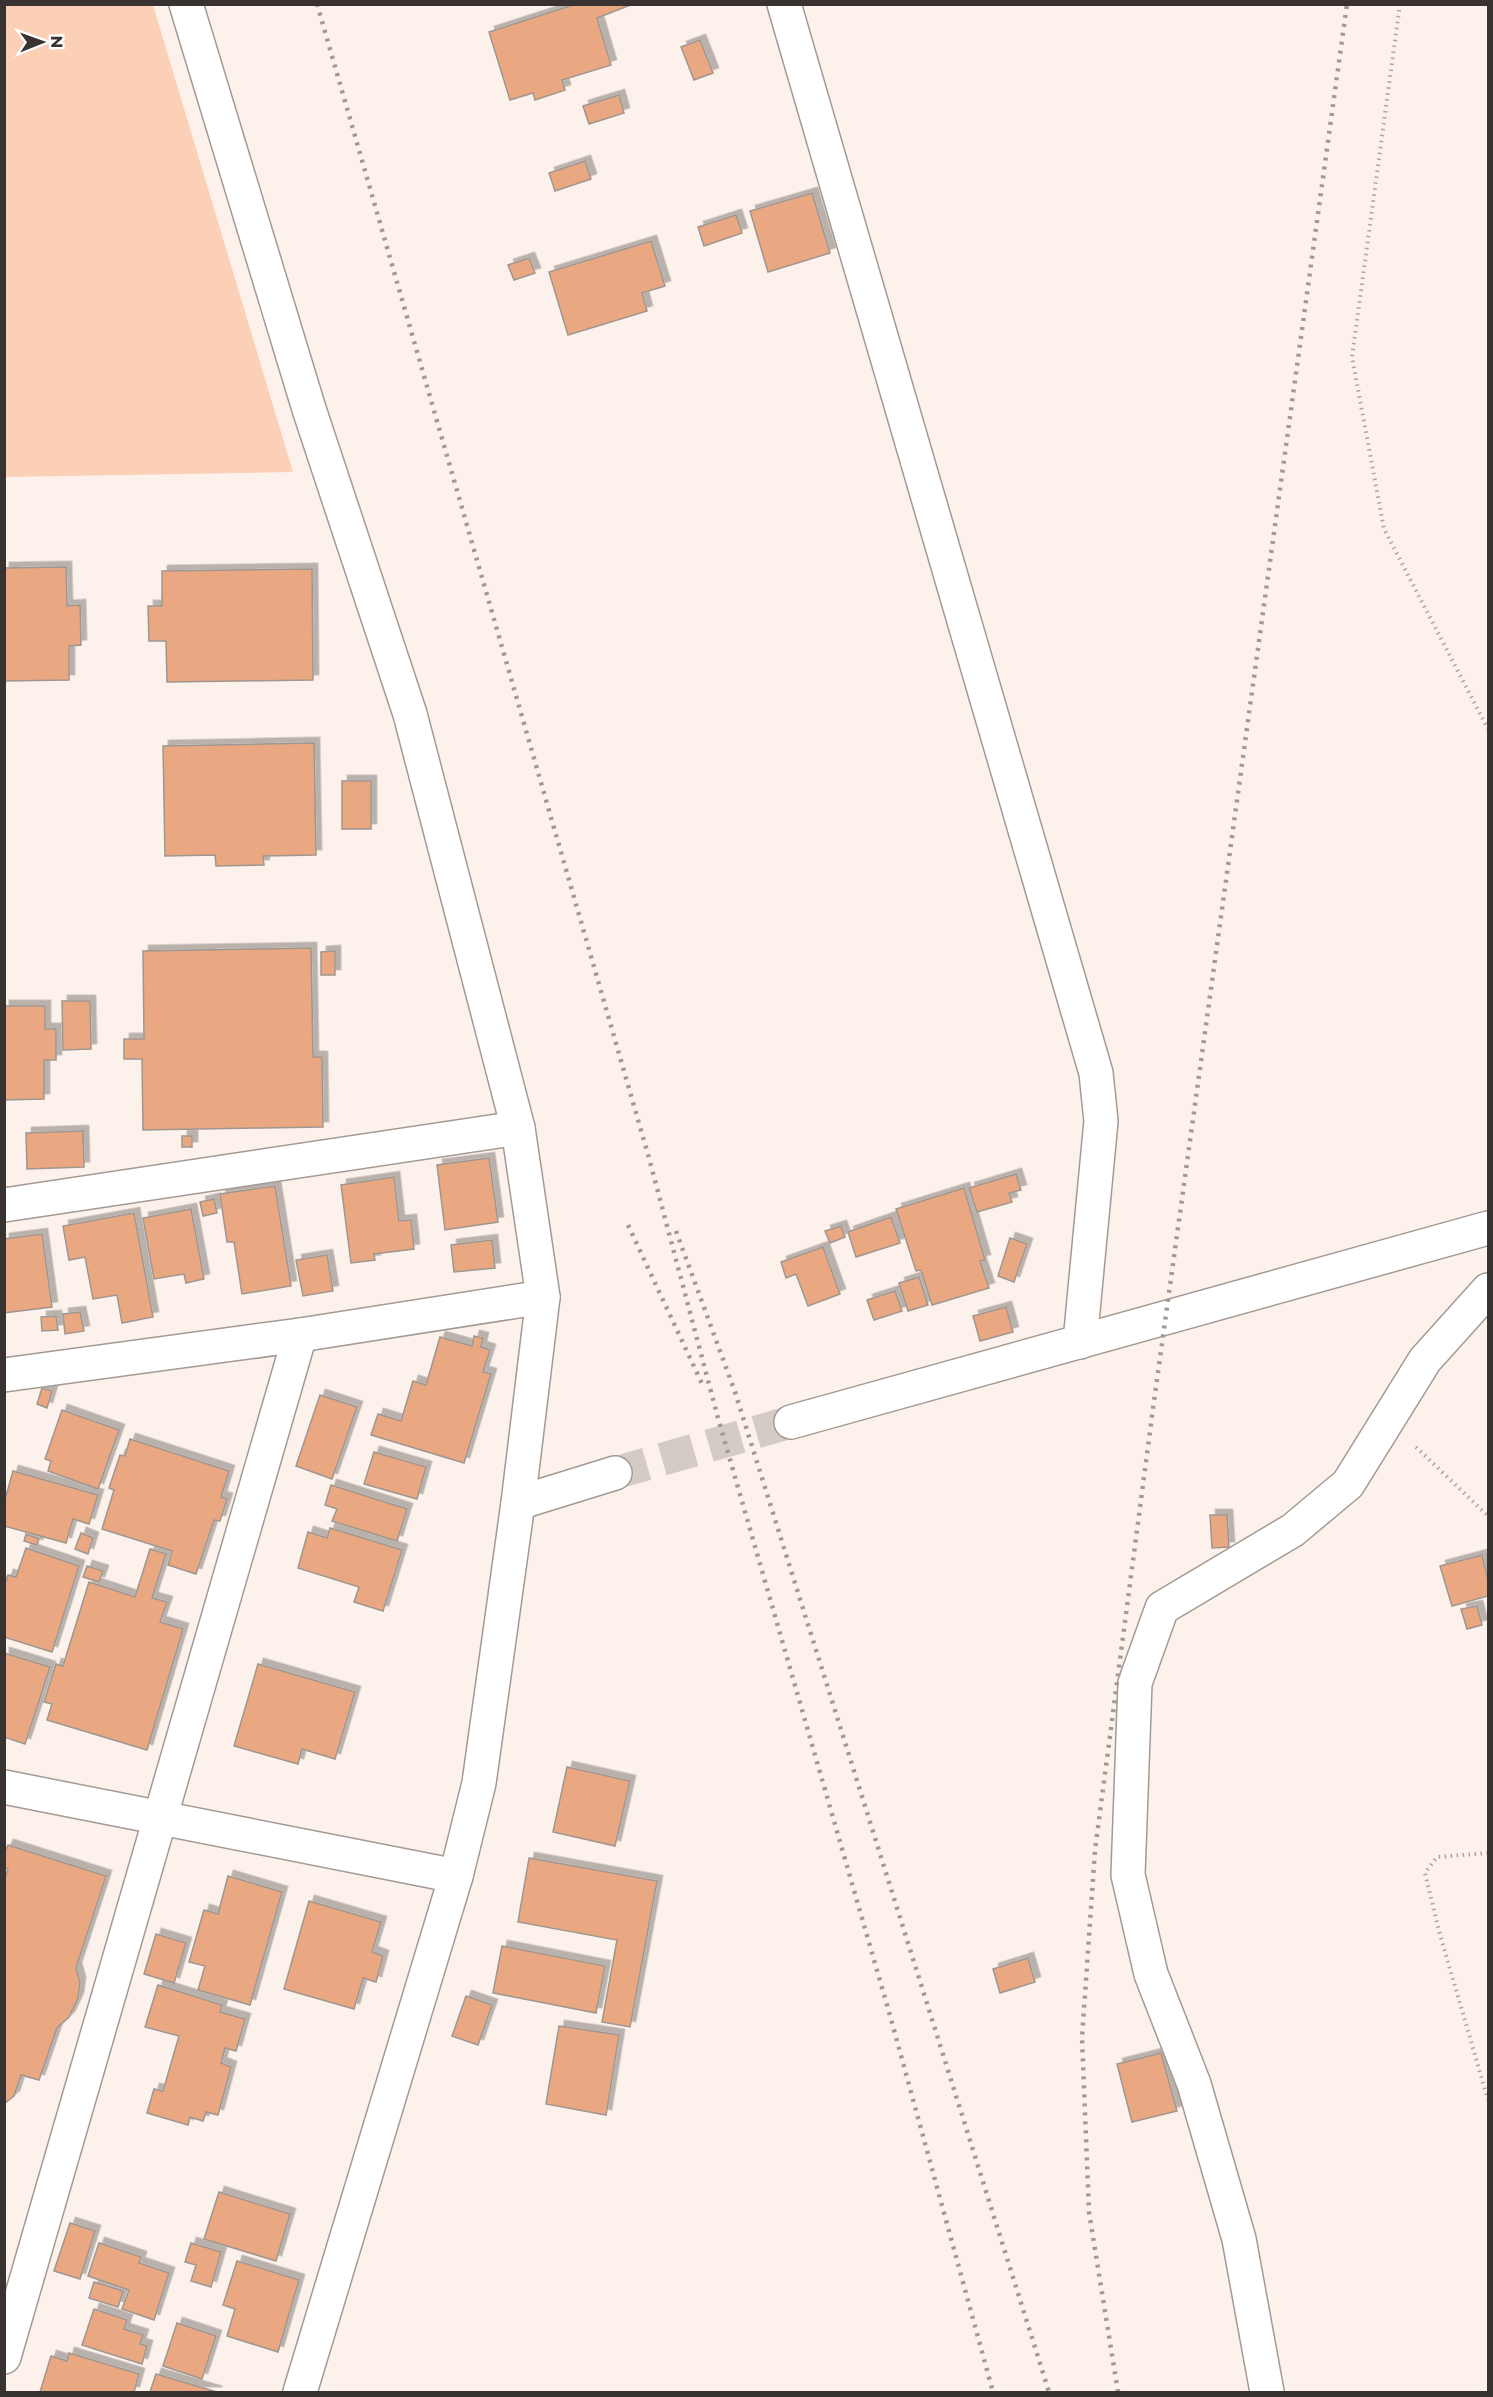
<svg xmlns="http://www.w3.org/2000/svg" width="1493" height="2397" font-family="Montserrat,sans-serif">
  <defs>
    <filter id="shadow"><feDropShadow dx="5.5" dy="-5.5" stdDeviation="0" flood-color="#0004"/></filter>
  </defs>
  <rect width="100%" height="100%" fill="#fcf1eb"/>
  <path fill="#fbd0b7" d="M4,5h149l140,467 -288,5z"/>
  <g fill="#e9a881" stroke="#a09690" stroke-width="1.5" filter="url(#shadow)">
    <path d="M576,4h57l-36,14 14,47 -49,15 3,10 -30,10 -2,-7 -23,7 -21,-68z"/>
    <path d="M700,40l13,33 -19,7 -13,-33z"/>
    <path d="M619,95l5,18 -35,11 -6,-18z"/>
    <path d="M585,161l6,18 -36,12 -6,-18z"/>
    <path d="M812,193l18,60 -62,19 -18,-61z"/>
    <path d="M736,215l6,18 -38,13 -6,-19z"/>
    <path d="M651,241l14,45 -23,7 5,18 -79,24 -19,-63z"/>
    <path d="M529,258l6,15 -21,7 -6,-15z"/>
    <path d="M66,567l1,39 13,-1 1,40 -12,1v34l-65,1v-113z"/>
    <path d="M312,569l1,111 -146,2 -1,-41h-17l-1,-35h14v-35z"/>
    <path d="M314,743l2,112 -53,1 1,9 -48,1 -1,-11 -50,1 -2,-110z"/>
    <rect x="342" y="781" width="29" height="48"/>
    <path d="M311,948l2,109h9l1,70 -180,3 -1,-71h-18v-20h20l-1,-88z"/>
    <path d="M335,951v24h-14v-23z"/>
    <path d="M62,1001h28l1,48 -28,1z"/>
    <path d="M4,1006h41v23h11v31h-12v39l-40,1z"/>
    <path d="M83,1131l1,36 -57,2 -1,-36z"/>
    <rect x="182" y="1136" width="10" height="11"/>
    <path d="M489,1158l9,64 -53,8 -8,-65z"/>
    <path d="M1016,1174l5,16 -12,3 3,9 -35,10 -8,-24z"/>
    <path d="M394,1177l5,44 12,-1 3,29 -40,5 1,6 -24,3 -10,-78z"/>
    <path d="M275,1186l16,100 -49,8 -8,-52h-7l-7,-48z"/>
    <path d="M964,1188l21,72 -5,1 9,27 -57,17 -11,-35 -5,1 -20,-62z"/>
    <path d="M214,1199l3,14 -14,3 -3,-14z"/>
    <path d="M191,1209l13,70 -18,4 -2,-9 -30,5 -11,-61z"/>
    <path d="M134,1213l19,104 -31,6 -5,-28 -24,4 -8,-42 -16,3 -6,-34z"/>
    <path d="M891,1217l9,26 -44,14 -8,-25z"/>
    <path d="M841,1226l4,11 -15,6 -5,-12z"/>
    <path d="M42,1234l10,73 -48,6v-74z"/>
    <path d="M1010,1238l17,6 -13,38 -16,-6z"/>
    <path d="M492,1240l3,28 -41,4 -3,-27z"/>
    <path d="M823,1247l17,47 -32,12 -12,-32 -10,4 -5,-16z"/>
    <path d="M327,1255l6,36 -30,5 -7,-36z"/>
    <path d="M919,1277l9,28 -20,6 -9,-28z"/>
    <path d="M895,1291l7,20 -28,9 -7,-20z"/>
    <path d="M1006,1307l7,25 -33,9 -7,-25z"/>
    <path d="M80,1312l4,19 -19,3 -2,-20z"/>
    <path d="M56,1316l2,14 -16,1 -1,-14z"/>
    <path d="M474,1336l9,2 -2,9 9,3 -7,22 8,2 -27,89 -93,-28 7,-21 23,7 12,-40 13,4 14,-48 32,9z"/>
    <path d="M42,1388l10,3 -5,17 -10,-4z"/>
    <path d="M320,1395l37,12 -25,72 -36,-13z"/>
    <path d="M62,1410l57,20 -21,59 -50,-18 3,-10 -6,-2z"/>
    <path d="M130,1439l99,32 -8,26 6,2 -7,22 -6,-1 -18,54 -28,-9 4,-14 -70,-22 12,-39 -5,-2 11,-33 5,1z"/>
    <path d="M374,1452l52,15 -9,32 -53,-15z"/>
    <path d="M13,1471l85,24 -9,29 -16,-5 -7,24 -62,-17v-23z"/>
    <path d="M331,1485l76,24 -10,32 -65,-20 5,-12 -12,-4z"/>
    <path d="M1210,1515h17l2,32 -17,1z"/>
    <path d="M330,1528l72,22 -19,61 -29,-9 5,-15 -61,-19 10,-36 19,6z"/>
    <path d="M81,1533l12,5 -5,16 -13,-5z"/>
    <path d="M26,1534l13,5 -2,6 -13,-4z"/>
    <path d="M26,1548l53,18 -27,86 -48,-15v-51l4,-11 8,2z"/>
    <path d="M150,1549l16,5 -14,44 15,4 -7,20 23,7 -36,121 -100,-30 5,-16 -8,-2 12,-38 7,2 26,-84 46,15z"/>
    <path d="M1482,1555l6,25v16l-36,10 -12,-40z"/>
    <path d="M87,1566l16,5 -4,11 -16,-5z"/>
    <path d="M1477,1606l5,19 -15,4 -6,-20z"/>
    <path d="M4,1653l46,14 -25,77 -21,-7z"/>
    <path d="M258,1664l97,28 -20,67 -33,-10 -4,15 -64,-18z"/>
    <path d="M567,1767l63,14 -15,65 -62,-14z"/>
    <path d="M8,1845l98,31 -30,92 4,14 -2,16 -9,19 -12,11 -18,52 -18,-5 -7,21 -10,8v-223l4,-12 -4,-1v-14z"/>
    <path d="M529,1858l128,23 -27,146 -28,-5 15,-82 -99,-18z"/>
    <path d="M228,1876l54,16 -32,113 -52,-15 7,-24 -16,-4 15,-52 14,4z"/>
    <path d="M309,1901l72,21 -9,30 11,4 -7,26 -13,-4 -9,31 -70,-20z"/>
    <path d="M156,1934l30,9 -12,40 -30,-9z"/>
    <path d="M502,1946l103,20 -9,47 -103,-20z"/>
    <path d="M1028,1958l7,24 -35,11 -7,-24z"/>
    <path d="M158,1985l64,20 -2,7 25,7 -9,32 -11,-3 -4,15 10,4 -13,48 -12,-3 -3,9 -13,-4 -2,8 -41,-12 7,-24 9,2 16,-55 -34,-9z"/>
    <path d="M466,1996l26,9 -14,40 -26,-9z"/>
    <path d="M559,2026l60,9 -13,80 -60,-11z"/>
    <path d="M1161,2053l16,58 -45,11 -15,-58z"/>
    <path d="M219,2192l71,22 -14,47 -72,-22z"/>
    <path d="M70,2223l25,8 -15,48 -26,-8z"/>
    <path d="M99,2243l42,14 -2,6 30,10 -15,47 -32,-11 7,-19 -41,-14z"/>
    <path d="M191,2243l30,9 -10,35 -20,-6 5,-16 -11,-3z"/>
    <path d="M237,2261l62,19 -21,72 -51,-16 8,-27 -12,-4z"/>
    <path d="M94,2282l29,9 -5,16 -29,-9z"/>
    <path d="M94,2309l33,11 -3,9 19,6 -3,9 7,2 -5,18 -60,-19z"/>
    <path d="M177,2323l39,13 -14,43 -39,-13z"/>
    <path d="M69,2353l70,21 -5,18h-94l11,-36 16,5z"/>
    <path d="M156,2374l61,18h-67z"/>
  </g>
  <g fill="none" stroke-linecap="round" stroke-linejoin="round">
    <path stroke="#d5cbc6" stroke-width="33" stroke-dasharray="33 16" stroke-linecap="butt" d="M615,1473l176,-51"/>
    <g stroke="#a49a94" stroke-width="36">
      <g id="minor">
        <path d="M186,4l123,405 101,305 108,414 25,169 -25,206 -39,280 -23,93 -156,516"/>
        <path d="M784,4l312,1069 5,48 -21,221"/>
        <path d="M4,1205l514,-77"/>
        <path d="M4,1375l296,-40 243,-38"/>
        <path d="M791,1422l697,-194"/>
        <path d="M518,1503l97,-30"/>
        <path d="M4,1787l452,89"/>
        <path d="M4,2357l296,-1022"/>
        <path d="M1267,2392l-28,-153 -45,-155 -43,-110 -23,-99 7,-192 27,-75 131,-78 55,-46 77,-124 63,-70"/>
      </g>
    </g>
    <g stroke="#ada5a0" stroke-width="4" stroke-dasharray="1.5 4.5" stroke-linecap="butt">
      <path d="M1400,4l-48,353 32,172 104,200"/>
      <path d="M1416,1447l72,69"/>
      <path d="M1488,1853l-51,4 -12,16 14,58 49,169"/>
    </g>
    <use href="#minor" stroke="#fff" stroke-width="33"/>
    <g stroke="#a29995" stroke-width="4.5" stroke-dasharray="3 6" stroke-linecap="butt">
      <path d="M317,4l332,1154 69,260 173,601 102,373"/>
      <path d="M628,1225l76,163"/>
      <path d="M676,1231l59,161 314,1000"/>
      <path d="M1118,2392l-29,-180 -7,-174 13,-188 57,-434 195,-1412"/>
    </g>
  </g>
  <rect width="1493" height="2397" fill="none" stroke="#383331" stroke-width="12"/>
  <g transform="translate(42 42) rotate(89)" stroke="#ffffff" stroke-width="4.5" paint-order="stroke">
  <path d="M0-4.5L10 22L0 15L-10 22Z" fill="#383331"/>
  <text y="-9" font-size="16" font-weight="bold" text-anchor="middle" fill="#383331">N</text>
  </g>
</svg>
